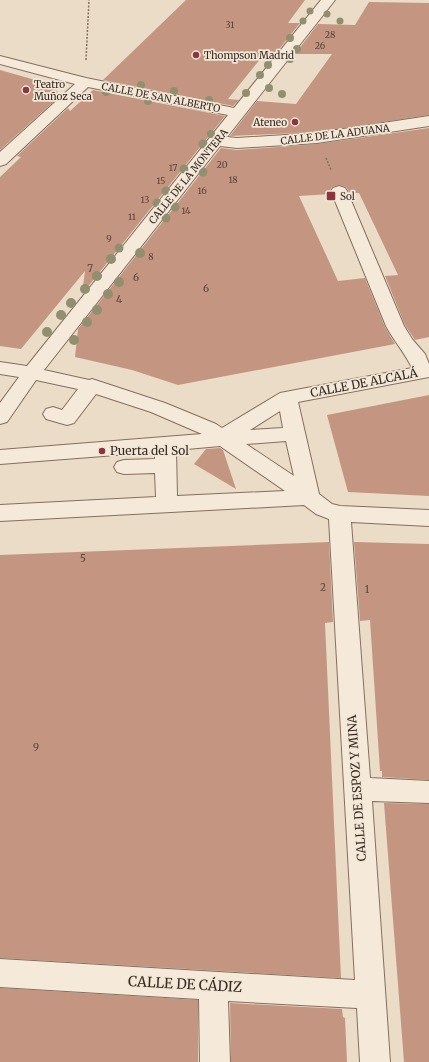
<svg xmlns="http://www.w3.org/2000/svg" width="429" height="1062" font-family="Merriweather,serif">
  <rect width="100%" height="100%" fill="#eadcc7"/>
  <g fill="#c49681">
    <path d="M186,0h119l-17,23h12l-24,30h-11l-37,46 11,1 -6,6 -130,-26z"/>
    <path d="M369,2l60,1v112l-112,17 -87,4 27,-35 39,3 36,-50h-37l23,-30 37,1z"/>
    <path d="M0,70l53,15 7,11 -60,54z"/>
    <path d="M93,90l132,26 -143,178 3,-23 -64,78 -21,-3v-169l21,-20 -4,-1 51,-48 2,3z"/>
    <path d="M429,128v209l-14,3 -10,-15 -20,-49 13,-1 -39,-82h-9l-4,-6 -7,-2 -7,2 -2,3 1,4 -32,2 39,85 27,-3 20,49 10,17 -217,41 -46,-15 -57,-13 3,-28 143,-181 16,2 80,-6z"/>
    <path d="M429,395v101l-81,-4 -21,-77z"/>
    <path d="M220,448l3,2 13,39 -42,-25 12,-15z"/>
    <path d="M329,542l4,80 -8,1 16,355 -341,-20v-403z"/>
    <path d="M354,542l75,2v236l-47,-3v-6h-2l-10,-151 -10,1z"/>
    <path d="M384,803l45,1v258h-25z"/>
    <path d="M0,988l198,12v62h-198z"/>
    <path d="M230,1003l112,6 1,8 2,1 2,44h-116z"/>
  </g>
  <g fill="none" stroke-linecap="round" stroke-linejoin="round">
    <g stroke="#846e5e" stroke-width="2">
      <path id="minor" d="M321,0h14l-108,137 10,1 80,-5 112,-17v10l-112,17 -80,5 -17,-2 -176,224 45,10 3,-1 73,24 51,21 6,4 58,-35 132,-25c-7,-15 -18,-27 -26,-42l-55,-135 2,-3 6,-2 6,2 2,3 57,135 8,13 13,15 4,10v13l-131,25 21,92 13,10 8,2 89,4v16l-78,-4 19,256 59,3v22l-57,-2 18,261h-30l-3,-54 -129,-7 2,61h-30l-1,-63 -199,-12v-28l355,21 -26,-461 -13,-5 -12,-9 -304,16v-16l156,-8 -1,-24 -31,1 -7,-2 -3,-5 3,-5 7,-2 31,-1v-7l-155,12v-14l202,-16 -51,-22 -55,-18 -22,29 -7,2 -21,-6 -3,-5 3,-5 7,-2 9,3 16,-21 -42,-9 -29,42 -7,2v-21l19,-26 -19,-3v-12l27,4 201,-251 -140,-28 -82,77 -6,2v-14l75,-68 -75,-20v-8l86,22 148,30zM280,411l3,17 -33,2zM286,441l8,35 -48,-32zM220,446l65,45 -108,5 -1,-46z"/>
    </g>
    <g stroke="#846e5e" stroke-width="1.5" stroke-dasharray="2 1.5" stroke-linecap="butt">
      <path d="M86,60l3,-60"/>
      <path d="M326,158l5,12"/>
    </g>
    <use href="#minor" fill="#f5eada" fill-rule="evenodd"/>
  </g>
  <g fill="#928f70">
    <circle cx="310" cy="11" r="3.5"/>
    <circle cx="327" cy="14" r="3.5"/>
    <circle cx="303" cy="21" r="3.5"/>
    <circle cx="340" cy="21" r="3.5"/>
    <circle cx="290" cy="38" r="4"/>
    <circle cx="297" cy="49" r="4"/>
    <circle cx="290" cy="59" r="4"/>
    <circle cx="268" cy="65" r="4"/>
    <circle cx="260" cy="75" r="4"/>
    <circle cx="141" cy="85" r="4"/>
    <circle cx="269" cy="88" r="4"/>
    <circle cx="174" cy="91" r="4"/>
    <circle cx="106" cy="92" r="4"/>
    <circle cx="246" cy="93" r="4"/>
    <circle cx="282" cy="94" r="4"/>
    <circle cx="209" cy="100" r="4"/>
    <circle cx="148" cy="101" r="4"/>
    <circle cx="211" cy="134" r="4"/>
    <circle cx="203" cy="144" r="4.5"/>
    <circle cx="184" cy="169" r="4.5"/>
    <circle cx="203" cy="172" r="4.5"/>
    <circle cx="166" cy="191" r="4.5"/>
    <circle cx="157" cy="203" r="4.5"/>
    <circle cx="175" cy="207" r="4.5"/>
    <circle cx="166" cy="218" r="4.5"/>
    <circle cx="119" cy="248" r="4.5"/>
    <circle cx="140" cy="253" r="5"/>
    <circle cx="111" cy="259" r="5"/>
    <circle cx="97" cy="276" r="5"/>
    <circle cx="119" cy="282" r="5"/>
    <circle cx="85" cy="289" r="5"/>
    <circle cx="108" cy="294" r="5"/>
    <circle cx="71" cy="303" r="5"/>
    <circle cx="97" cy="310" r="5"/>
    <circle cx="61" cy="315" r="5"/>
    <circle cx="87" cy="322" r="5"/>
    <circle cx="47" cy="332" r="5"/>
    <circle cx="74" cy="340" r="5"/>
  </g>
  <g fill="#8d353e" stroke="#f2e7d6" stroke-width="1.5">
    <circle cx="196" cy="55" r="4"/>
    <circle cx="26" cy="90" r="4"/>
    <circle cx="295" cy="122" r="4"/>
    <rect x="326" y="191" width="10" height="10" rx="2"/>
    <circle cx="102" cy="451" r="4"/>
  </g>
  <g text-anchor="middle" stroke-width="3.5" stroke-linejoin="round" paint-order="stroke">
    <g font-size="9" fill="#5a4439">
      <text x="230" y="28">31</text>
      <text x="330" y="38">28</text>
      <text x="320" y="49">26</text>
      <text x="222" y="168">20</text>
      <text x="173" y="171">17</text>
      <text x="233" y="183">18</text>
      <text x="161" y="184">15</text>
      <text x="202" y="194">16</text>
      <text x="145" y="203">13</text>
      <text x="186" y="214">14</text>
      <text x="132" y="220">11</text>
      <text x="109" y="242">9</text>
      <text x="151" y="260">8</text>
    </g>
    <g font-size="10" fill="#362921" stroke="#f2e7d6" text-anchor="start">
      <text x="204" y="59">Thompson Madrid</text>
      <text x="34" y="88">Teatro<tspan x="34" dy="12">Muñoz Seca</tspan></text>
      <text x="287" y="126" text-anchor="end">Ateneo</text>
      <text x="340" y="200">Sol</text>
    </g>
    <g font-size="10" fill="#362921" stroke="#f2e7d6">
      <text transform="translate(161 97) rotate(11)" y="4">CALLE DE SAN ALBERTO</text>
      <text transform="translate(335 134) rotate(-7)" y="4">CALLE DE LA ADUANA</text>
      <text transform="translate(188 176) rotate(-51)" y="4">CALLE DE LA MONTERA</text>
    </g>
    <g font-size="10" fill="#5a4439">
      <text x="90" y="272">7</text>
      <text x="136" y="281">6</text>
      <text x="206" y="292">6</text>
      <text x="119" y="303">4</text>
      <text x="83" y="562">5</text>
      <text x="323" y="591">2</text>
      <text x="367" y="593">1</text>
      <text x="36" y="751">9</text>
    </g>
    <g font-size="12" fill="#362921" stroke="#f2e7d6">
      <text transform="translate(364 383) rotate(-11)" y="4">CALLE DE ALCALÁ</text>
      <text transform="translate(357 788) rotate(-94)" y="4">CALLE DE ESPOZ Y MINA</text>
    </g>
    <g font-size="12" fill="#362921" stroke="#f2e7d6" text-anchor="start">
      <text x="110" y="455">Puerta del Sol</text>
    </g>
    <g font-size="14" fill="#362921" stroke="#f2e7d6">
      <text transform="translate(185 984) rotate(3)" y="5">CALLE DE CÁDIZ</text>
    </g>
  </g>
</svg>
